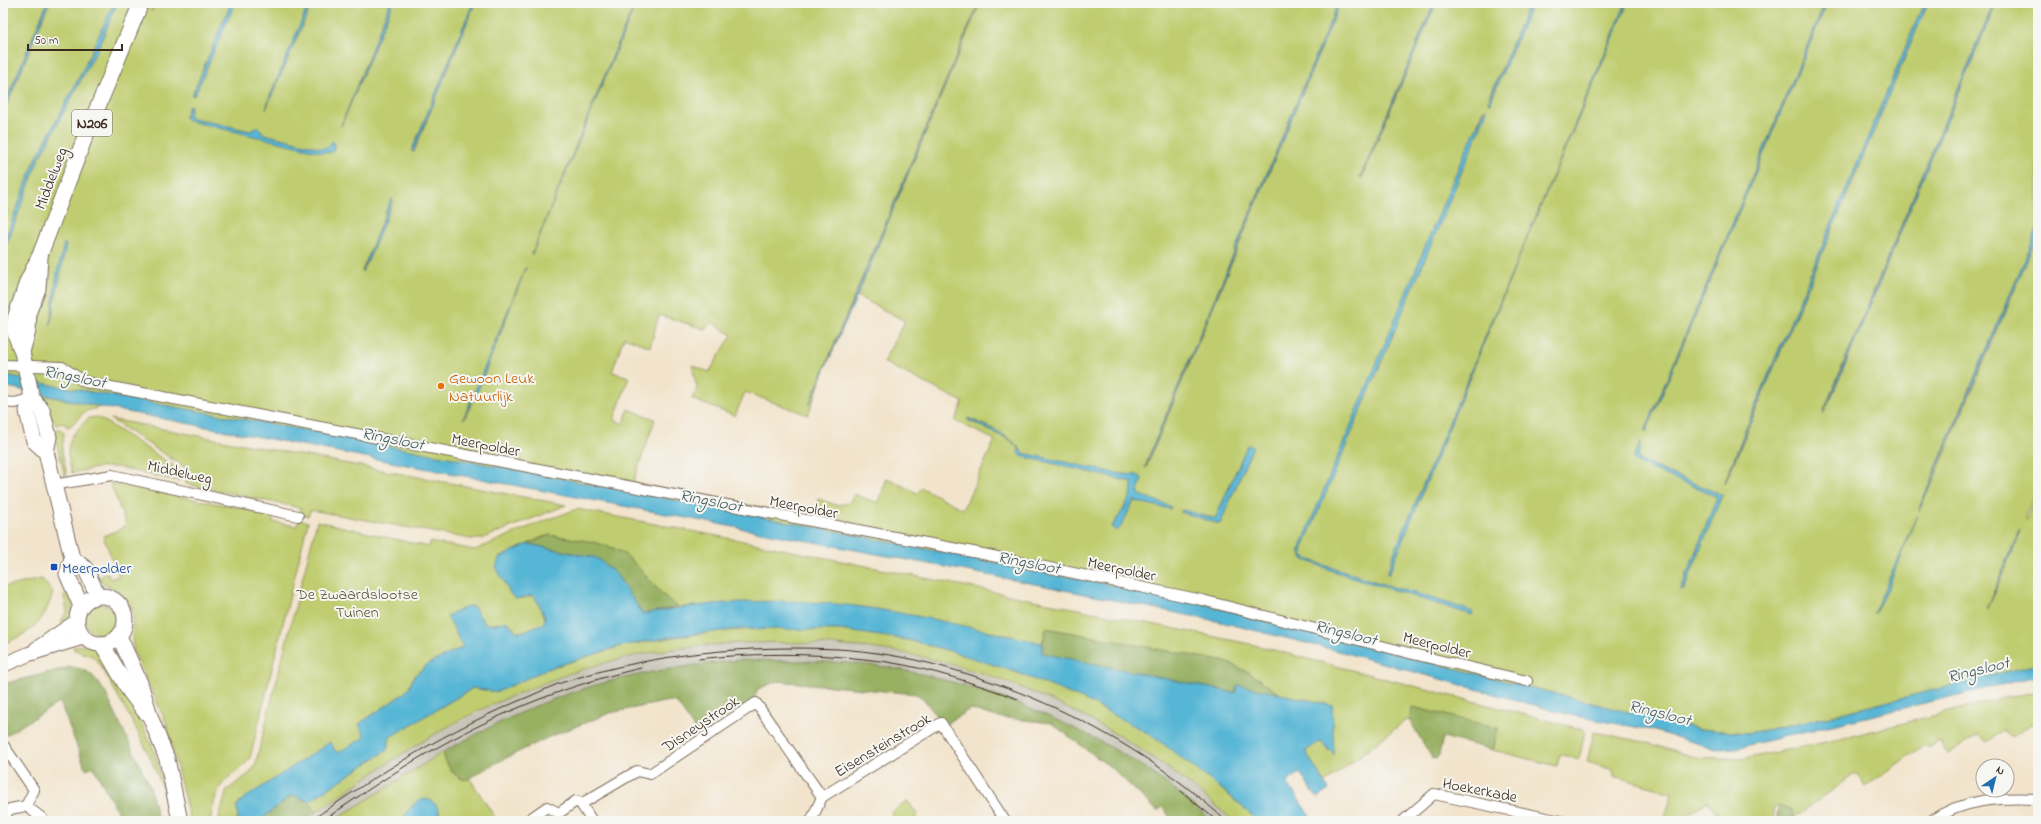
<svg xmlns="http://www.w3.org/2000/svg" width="2041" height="824" font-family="'Indie Flower',sans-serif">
  <rect width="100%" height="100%" fill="#f6f6f2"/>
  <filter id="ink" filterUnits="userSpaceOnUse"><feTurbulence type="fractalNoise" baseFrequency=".025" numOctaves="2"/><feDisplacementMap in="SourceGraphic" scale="8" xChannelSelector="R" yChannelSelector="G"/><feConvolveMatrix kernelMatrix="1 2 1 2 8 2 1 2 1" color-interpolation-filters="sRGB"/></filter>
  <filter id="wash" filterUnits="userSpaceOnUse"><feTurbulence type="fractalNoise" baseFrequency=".012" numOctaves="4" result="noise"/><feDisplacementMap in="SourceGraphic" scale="16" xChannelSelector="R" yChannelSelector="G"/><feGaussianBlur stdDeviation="0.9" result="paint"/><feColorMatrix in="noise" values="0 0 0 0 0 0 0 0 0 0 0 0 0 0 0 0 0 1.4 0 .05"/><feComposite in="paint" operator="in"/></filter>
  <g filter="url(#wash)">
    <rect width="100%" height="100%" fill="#f2e4cc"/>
    <path fill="#c8c4b8" d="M736,642l104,3 49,6 60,13 42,14 45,16 51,23 53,30 37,26 56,48h-22l-44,-36 -36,-25 -49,-29 -52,-23 -44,-16 -99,-25 -101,-6 -273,55 -70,36 -110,69h-31l72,-50 57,-35 72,-36 61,-24 54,-16 61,-12z"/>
    <g fill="#bfcd6f" stroke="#7d7c46" fill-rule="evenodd">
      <path d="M3,3h44l-44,105z"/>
      <path d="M49,3h65l-32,69 -48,91 -31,82v-131z"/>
      <path d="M117,3h37l-3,8h1l4,-8h75l-39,92h3l40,-92h74l-43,106 46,-106h78l-49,123 52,-123h80l-61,147 2,2 61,-149h79l1,3 1,-3h80l-105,253 105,-253h343l-143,336 -28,76 -63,-23 -10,24 -43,-17 5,-11 -5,-23 17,7 23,-37 -20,-13 -7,7 -46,-14 -9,32 -26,-10 -12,35 17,5 -15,43 10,4 4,-15 27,10 -22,64 181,35 4,-19 18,6 13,-2 5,-9 24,9 9,-25 30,15 5,-5 41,21 32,-69 -40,-19 8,-19 -80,-40 22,-41 -48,-25 123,-293h358l-189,453 -3,12 194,-465h94l-73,176 75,-176h93l-41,98 2,2 42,-100h94l-231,548 -7,22 1,1 142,-346 97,-225h197l-179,429 181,-429h97l-178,425 -21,56 203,-481h66l-171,409 12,-23 161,-386h42v225l-118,278 14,-26 104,-246v252l-14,33 2,1 12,-29v173l-212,53 -65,14 -15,2 -47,-4 -108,-26 -408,-104 -524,-102 -344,-65 -274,-49 -38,-9v-120l35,-93 62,-117zM191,106l-2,10 3,2 58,13 9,-3 5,6 57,14h6l6,-6 -4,11 -144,-34 -1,-2zM1484,109l-62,157 -120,284 1,6c12,7 27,11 41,15 42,16 86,25 129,41l-1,3 -169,-56 -3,-10zM391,199l2,1 -31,71zM526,267l-48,123 -13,28h-1zM968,418c20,8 42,17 55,35l97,21 17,1 5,3 -4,13 2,4 31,12 -1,2 -36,-9 -14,28 -9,-1c9,-12 22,-29 21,-45l-111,-26 -3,-3 1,-4 -9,-9 -42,-20zM1641,443l-3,13 2,5 82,34 -38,95 2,-14 31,-79 -83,-37zM1247,446h5l-1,5 -31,73 -40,-12 2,-2 31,8 3,-1zM2021,529l-9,24 -26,57 34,-80z"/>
      <path d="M43,395l58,12 -15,4 -17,16 -7,-4 -6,2 -3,-3z"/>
      <path d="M98,417l79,51 3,5 -1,8 -63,-14h-15l-29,6c-8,-28 -4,-36 17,-55z"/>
      <path d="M110,419l456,86 -85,34h-10l-160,-29 -3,6 -8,-2 1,-6 -115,-24v-16z"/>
      <path d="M60,429l4,4 -2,18 5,24 -2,1 -12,-46z"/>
      <path d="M110,483l162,31 1,8 24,4 2,-7 9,3 -58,236c-7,10 -17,15 -26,24 -9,10 -11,26 -14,39h-20l-24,-99 -32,-69 -2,-15 1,-21 -2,-11 -7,-10 -21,-13 -4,-5 8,-6 3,7 9,-3 -16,-40 18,-7 5,-5z"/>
      <path d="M577,509l161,31 512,104 335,86 -6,30 -19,-6 -3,12 -64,-16 5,-22 -86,-21 -2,14 -4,-1 -81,63 -20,-32 16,-10 8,10 3,-46 -52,-11 -32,-22 -22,-10 -180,-34 -4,15 -148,-31 -40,-6 -95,-4 -81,5 -16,-11 -39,-43 -10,-5 -59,-12 -12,1 -43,21 12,37c8,7 13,2 23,0l11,22 -1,6 -23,9h-4l-7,-9c-9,-2 -17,3 -26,0l-11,-17h-4l-22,10 17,31 -36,17 -14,12 -5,12 -6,6 -44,30 7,13 -29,16 -7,-10 -91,60 -2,3 1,15h-20l9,-31 22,-16 6,-8 62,-245 112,26 1,-5 45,8 61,-26z"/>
      <path d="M42,579l11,13c-8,30 -22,41 -50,52v-57z"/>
      <path d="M69,591c5,14 5,22 -6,33l-2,-2 6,-11 -3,-15z"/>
      <circle cx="100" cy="619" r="15"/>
      <path d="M775,628c21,0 42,0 63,2 67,5 131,25 194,48 40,15 81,33 117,56 39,26 74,56 109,87h-25c-94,-86 -216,-149 -342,-170 -30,-5 -60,-6 -91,-8 -80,-3 -162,6 -237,33 -46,17 -92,36 -133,61 -39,23 -76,49 -114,75l-7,-11 78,-51 3,-13 83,-49 24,4 50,-23 74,-23 88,-14z"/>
      <path d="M80,645l11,2 9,6 34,55 19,40 16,56h-2c-14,-51 -42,-95 -68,-141l-7,-7 -18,-6 -1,-3z"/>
      <path d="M2038,692v29l-27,16 -8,-6 -16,11 -9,-7 -30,19 -9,-13 -12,7 -3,-3 -59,42 -9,-14 -62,45 -4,-9 -11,-3 -6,3 1,12h-52l-14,-20 -29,20h-15l8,-28 -58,-17 -1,-6 -26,-8 7,-30 50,10 50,15 49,2 97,-20 171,-43z"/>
      <path d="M443,752c2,11 12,31 27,27l24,37 -8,5h-45l-2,-11 -27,-4 -11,15h-68z"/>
      <path d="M908,801l10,15 -7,5h-15l-5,-8z"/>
    </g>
    <g fill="#97b062" stroke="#696d40">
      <path d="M549,535c20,3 59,7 75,19 20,15 32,39 54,53l-35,7 -27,-40 -19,-16 -69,-14z"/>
      <path d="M1046,628l180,34 22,10 32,22 -42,-9 -3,8 -194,-40z"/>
      <path d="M738,660c49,1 100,0 148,7 27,4 54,12 80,19 89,27 177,70 245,135h-48l6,-5 -6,-9 -6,4 -43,-41 -63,-47 -54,-6 -27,-8 -24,15c-15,-7 -15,-23 -30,-30l-139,-13 -19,8 -4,10 -56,35 -22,-32 -7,-1 -59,12 -61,24 -53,26 -30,17c-13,-4 -20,-15 -23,-28 42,-23 85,-45 130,-60 53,-18 110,-26 165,-32z"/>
      <path d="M70,667c20,2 24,9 35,25l45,94 8,35h-32l-9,-6v-4l-24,-45 -7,4 -26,-68 -57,35v-53z"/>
      <path d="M1412,707l86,21 -5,22 -50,-13 -4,18 -3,4 -4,-1 -22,-37z"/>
      <path d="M292,795l17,6 7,11 -14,9h-40l2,-4z"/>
      <path d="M1779,806l12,3 5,12h-18l-1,-7z"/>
    </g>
    <g fill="#57b6d5" stroke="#49707a">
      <path d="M47,3h2l-46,111v-6z"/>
      <path d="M114,3h3l-17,41 -62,117 -35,93v-9l31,-82 48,-91z"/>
      <path d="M231,3h4l-5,12 -35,80 -3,1z"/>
      <path d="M309,3h3l-46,106 4,-13z"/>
      <path d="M390,3h3l-52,123z"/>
      <path d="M473,3h2l-62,150 -1,-3z"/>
      <path d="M636,3l-105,253 91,-223z"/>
      <path d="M979,3l-122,293 -48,109z"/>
      <path d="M1338,3h2l-195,465 4,-12z"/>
      <path d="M1434,3h2l-76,176v-1z"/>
      <path d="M1529,3h3l-42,100h-2z"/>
      <path d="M1626,3h2l-97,225 -142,346h-2l8,-23z"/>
      <path d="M1825,3h2l-181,429 -1,-1z"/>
      <path d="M1924,3h4l-204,481 22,-56z"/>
      <path d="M1994,3h2l-161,386 -12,25z"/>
      <path d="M190,105l-1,11 3,2 58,13 8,-4 6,7 57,14h6l6,-7 2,2 -2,9h-12l-123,-29 -13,-4 3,-13z"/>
      <path d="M1486,108l1,3 -8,20 -177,419 1,6c12,7 27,11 41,15 42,16 87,25 129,41l-1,3 -142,-45 -27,-11 -4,-7 18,-46 146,-350z"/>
      <path d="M391,199l2,1 -23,57 -8,15z"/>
      <path d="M2038,228v6l-119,277 1,-5z"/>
      <path d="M64,243l2,2 -16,81 7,-53z"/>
      <path d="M526,267l-48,123 -15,29z"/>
      <path d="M3,374l38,9 274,49 344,65 524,102 408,104 108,26 47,4 15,-2 65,-14 212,-53v12l-302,72 -20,1 -65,-19 -81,-15 -228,-63 -121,-30 -181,-37 -939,-178 -98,-21z"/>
      <path d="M968,418c21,10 42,16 55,35l97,21 17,1 5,3 -4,13 2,4 30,11v3l-36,-8 -14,27 -3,3 -6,-4c9,-12 23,-30 21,-45l-111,-26 -3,-3 1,-4 -9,-9 -42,-20z"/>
      <path d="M1641,442l-3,14 2,5 82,34 -38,95h-3l36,-93 -80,-34 -3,-3v-5z"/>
      <path d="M1250,445l3,1 -2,5 -31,73 -40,-12 2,-2 31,8 3,-1 31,-71z"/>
      <path d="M1917,515l-29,73 -14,26v-2z"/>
      <path d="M2021,529l-9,24 -26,57 34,-80z"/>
      <path d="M528,544l69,14 19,16 27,40c69,-13 142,-17 212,-8 63,8 125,24 187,37v10l193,40 3,-8 94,20 2,50 -13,-14 -16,10 24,39 -12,8 -17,-25 -13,9 26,39h-55l-30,-27 -62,-48 -18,-13 -63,-33 -72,-29 -66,-21 -39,-10 -69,-10 -98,-1 -64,7 -56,10 -74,23 -50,23 -24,-4 -83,49 -3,13 -78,51 -17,-6 -28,22 -2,4h-24l-1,-15 5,-6 88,-58 7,11 28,-16 -6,-13 44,-30 6,-6 5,-12 14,-12 35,-17 -16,-31 22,-10 6,2 9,15 9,2 13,-4 11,11h4l23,-9 1,-6 -11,-22 -18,4 -5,-4 -15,-28 3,-9z"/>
      <path d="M424,799c13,1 15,10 17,22h-40c7,-9 11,-19 23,-22z"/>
    </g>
  </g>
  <g filter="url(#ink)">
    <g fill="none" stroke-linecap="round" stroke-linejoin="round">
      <g stroke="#7b6b5b" stroke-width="12">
        <g id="street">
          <path d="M3,365l59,2 23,15 893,171 224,47 211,54 114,27"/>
          <path d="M3,402l12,1 17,-5"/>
          <path d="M53,485l59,-10 186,41"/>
          <path d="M4,746l30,44 -8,16"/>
          <path d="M822,797l119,-74 64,98"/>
          <path d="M3,818l7,-9 16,-3 16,12v3"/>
          <path d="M527,821l20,-14 12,6 17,-12 5,3"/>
          <path d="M592,821l-11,-17 56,-33 13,3 106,-71 66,94"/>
          <path d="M811,821l11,-24"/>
          <path d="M1403,821l31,-27 127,27"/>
          <path d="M1931,821c32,-22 69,-24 107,-22"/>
        </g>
      </g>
      <g stroke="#7b6b5b" stroke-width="16">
        <g id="secondary">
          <path d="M36,649l41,-28"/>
          <path d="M3,665l26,-11 55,-17"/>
        </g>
      </g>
      <g stroke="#7b6b5b" stroke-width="17">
        <g id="primary">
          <path d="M22,352l6,-21 1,-20 9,-22 2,-31"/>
          <path d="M32,398l-5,13 7,30 12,11"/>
          <path d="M72,558l13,10 13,28"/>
          <circle cx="101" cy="620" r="24"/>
          <path d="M81,606l-14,-32 5,-16 -26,-106 3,-15 -2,-8 -5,-19 -10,-12 -10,-46 -8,-21 1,-13 12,-36 13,-27 44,-115 57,-137"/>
          <path d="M119,636l21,47 11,36 16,40 13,62"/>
          <path d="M102,644l28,48 15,20"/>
        </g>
      </g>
      <use href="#street" stroke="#fff" stroke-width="10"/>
      <use href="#secondary" stroke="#fff" stroke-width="14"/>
      <use href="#primary" stroke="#fff" stroke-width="15"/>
      <g stroke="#3b2a1e" stroke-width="1">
        <path d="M698,659c61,-7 128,-6 189,3 45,7 89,22 131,37"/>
        <path d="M1181,791l36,30"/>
        <path d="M310,821c70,-48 139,-92 218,-124 14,-6 27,-13 42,-17 87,-27 177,-35 268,-31 133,8 291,80 388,172"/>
        <path d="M322,821c39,-26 77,-53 118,-75 63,-35 131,-62 201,-78"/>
      </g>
    </g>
  </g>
  <circle fill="#e8710a" stroke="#f6f6f2" stroke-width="1.5" cx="441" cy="386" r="4"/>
  <rect fill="#1a4fb4" stroke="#f6f6f2" stroke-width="1.5" x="50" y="563" width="8" height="8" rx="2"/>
  <g text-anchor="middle" stroke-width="4" stroke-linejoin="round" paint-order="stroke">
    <rect fill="#f6f6f2" stroke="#73675e" stroke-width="1" x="72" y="110" width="40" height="26" rx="3"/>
    <g font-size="15" font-weight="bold" fill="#3b2a1e">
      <text x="92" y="128">N206</text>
    </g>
    <g font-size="16" fill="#3b2a1e" stroke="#f6f6f2">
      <text transform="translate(50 178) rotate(-69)" y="6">Middelweg</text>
      <text transform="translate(486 444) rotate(11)" y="6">Meerpolder</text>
      <text transform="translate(180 471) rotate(12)" y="6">Middelweg</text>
      <text transform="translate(804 506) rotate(11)" y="6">Meerpolder</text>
      <text transform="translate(1122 568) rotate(12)" y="6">Meerpolder</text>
      <text transform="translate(1437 644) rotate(14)" y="6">Meerpolder</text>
      <text transform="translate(700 723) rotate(-34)" y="6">Disneystrook</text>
      <text transform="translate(882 744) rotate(-31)" y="6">Eisensteinstrook</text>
      <text transform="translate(1480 789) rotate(11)" y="6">Hoekerkade</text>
    </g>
    <g font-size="16" fill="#c56008" stroke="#f6f6f2" text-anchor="start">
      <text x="449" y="383">Gewoon Leuk<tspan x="449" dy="18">Natuurlijk</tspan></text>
    </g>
    <g font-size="16" fill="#164399" stroke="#f6f6f2" text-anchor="start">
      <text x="62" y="573">Meerpolder</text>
    </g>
    <g font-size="16" fill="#5c5332" stroke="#f6f6f2">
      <text x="357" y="599">De Zwaardslootse<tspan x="357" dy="18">Tuinen</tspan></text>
    </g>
    <g font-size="17" font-style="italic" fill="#455b5e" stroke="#f6f6f2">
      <text transform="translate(75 376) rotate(11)" y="6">Ringsloot</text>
      <text transform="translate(393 438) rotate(11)" y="6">Ringsloot</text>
      <text transform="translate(711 500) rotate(11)" y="6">Ringsloot</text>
      <text transform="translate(1029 562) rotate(11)" y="6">Ringsloot</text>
      <text transform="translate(1346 632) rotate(14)" y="6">Ringsloot</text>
      <text transform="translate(1978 669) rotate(-14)" y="6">Ringsloot</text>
      <text transform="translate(1660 712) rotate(14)" y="6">Ringsloot</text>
    </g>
  </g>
  <rect width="2041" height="824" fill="none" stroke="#f6f6f2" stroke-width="16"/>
  <g transform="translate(1995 778) rotate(35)"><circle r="19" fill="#f6f6f2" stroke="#aba49d"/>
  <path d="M0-3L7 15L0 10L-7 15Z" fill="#1f6fb2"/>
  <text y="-6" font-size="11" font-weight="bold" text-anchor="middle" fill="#3b2a1e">N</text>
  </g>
  <path d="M28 44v6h94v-6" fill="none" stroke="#3b2a1e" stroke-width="2"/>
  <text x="34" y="44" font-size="12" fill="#3b2a1e" stroke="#f6f6f2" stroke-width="3" paint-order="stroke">50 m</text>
</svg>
